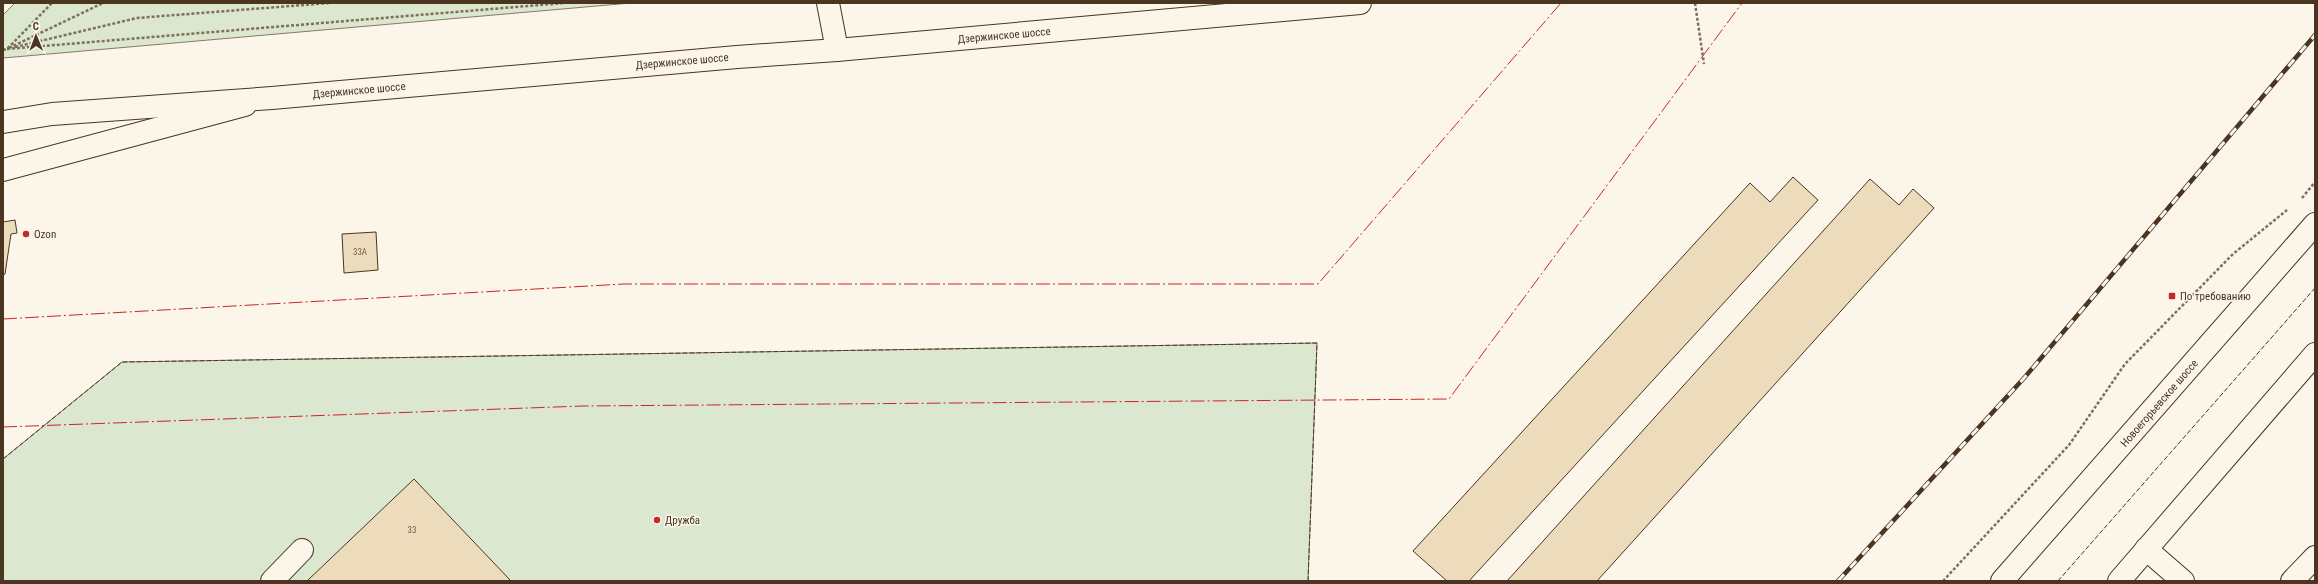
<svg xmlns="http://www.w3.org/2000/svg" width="2318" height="584" font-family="'Roboto Condensed',sans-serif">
  <rect width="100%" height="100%" fill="#fbf6e9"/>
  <g fill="#dce7d0" stroke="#887966">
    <path d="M15,3h616l-628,55v-43z"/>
    <path d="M1317,343l-9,238h-1305v-122l119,-97z"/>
  </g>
  <g fill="#ecdcbc" stroke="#4a3520">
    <path d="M1793,177l25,23 -349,381h-22l-34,-30 337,-368 20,19z"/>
    <path d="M1870,179l29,26 14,-16 21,19 -337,373h-90z"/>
    <path d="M15,220l2,13 -6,1 -6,40 -2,1v-53z"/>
    <path d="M376,232l2,38 -34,3 -2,-39z"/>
    <path d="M414,479l97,102h-204z"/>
  </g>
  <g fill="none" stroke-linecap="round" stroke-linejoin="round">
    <g stroke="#4a3520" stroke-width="24">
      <g id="minor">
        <path d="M828,3l9,47"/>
        <path d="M3,170l242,-65"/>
        <path d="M2146,549l37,32"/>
        <path d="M272,581l30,-31"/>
        <path d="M2292,581l23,-24"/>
      </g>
    </g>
    <g stroke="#4a3520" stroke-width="24">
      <g id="major">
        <path d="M3,122l49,-8 220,-16 465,-41 100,-7 523,-47"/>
        <path d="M2002,581l313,-357"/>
        <path d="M2119,581l196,-227"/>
      </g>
    </g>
    <g stroke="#7f6f5c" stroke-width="2.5" stroke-dasharray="3 2" stroke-linecap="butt">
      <path d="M1695,3l9,61"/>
      <path d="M15,47l122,-29 192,-15"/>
      <path d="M9,48l94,-45"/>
      <path d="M7,49l557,-46"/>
      <path d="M3,50l4,-1 45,-46"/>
      <path d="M2302,198l13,-16"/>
      <path d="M1943,581l126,-136 56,-81 108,-110 54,-44"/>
    </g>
    <use href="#minor" stroke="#fbf6e9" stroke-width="22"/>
    <use href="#major" stroke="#fbf6e9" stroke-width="22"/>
    <g stroke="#4a3520" stroke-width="4.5">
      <path id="rail" d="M1838,581l187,-204 290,-342"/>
    </g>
    <use href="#rail" stroke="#fbf6e9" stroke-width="3" stroke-dasharray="9" stroke-linecap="butt"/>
    <g stroke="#4a3520" stroke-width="1" stroke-dasharray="5 2" stroke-linecap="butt">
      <path d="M3,459l119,-97 1195,-19 -9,238"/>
      <path d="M2058,581l257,-293"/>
    </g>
    <g stroke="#c62828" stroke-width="1" stroke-dasharray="14 3 2 3" stroke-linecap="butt">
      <path d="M3,319l621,-35h694l243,-281"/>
      <path d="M3,427l580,-21 866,-7 293,-396"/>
    </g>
  </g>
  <g fill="#c62828" stroke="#fbf6e9" stroke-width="1.5">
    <circle cx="26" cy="234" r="4"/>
    <rect x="2168" y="292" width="8" height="8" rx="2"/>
    <circle cx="657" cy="520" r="4"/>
  </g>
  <g text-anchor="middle" stroke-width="3" stroke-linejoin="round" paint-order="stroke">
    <g font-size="9" fill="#725f47">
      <text x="360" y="255">33А</text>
      <text x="412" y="533">33</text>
    </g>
    <g font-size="11" fill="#4a3520" stroke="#fbf6e9">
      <text transform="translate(1004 35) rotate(-5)" y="4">Дзержинское шоссе</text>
      <text transform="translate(682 61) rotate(-5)" y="4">Дзержинское шоссе</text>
      <text transform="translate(359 90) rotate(-5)" y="4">Дзержинское шоссе</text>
      <text transform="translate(2159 403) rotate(-49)" y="4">Новоегорьевское шоссе</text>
    </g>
    <g font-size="11" fill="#4a3520" stroke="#fbf6e9" text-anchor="start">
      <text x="34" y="238">Ozon</text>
      <text x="2180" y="300">По требованию</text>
      <text x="665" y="524">Дружба</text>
    </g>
  </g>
  <rect width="2318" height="584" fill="none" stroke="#4a3520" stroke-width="8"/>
  <g transform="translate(36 36) rotate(359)" stroke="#fbf6e9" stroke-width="3" paint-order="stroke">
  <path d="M0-3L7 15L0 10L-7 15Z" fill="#4a3520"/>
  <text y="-6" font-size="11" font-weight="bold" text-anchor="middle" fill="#4a3520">С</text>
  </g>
</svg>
